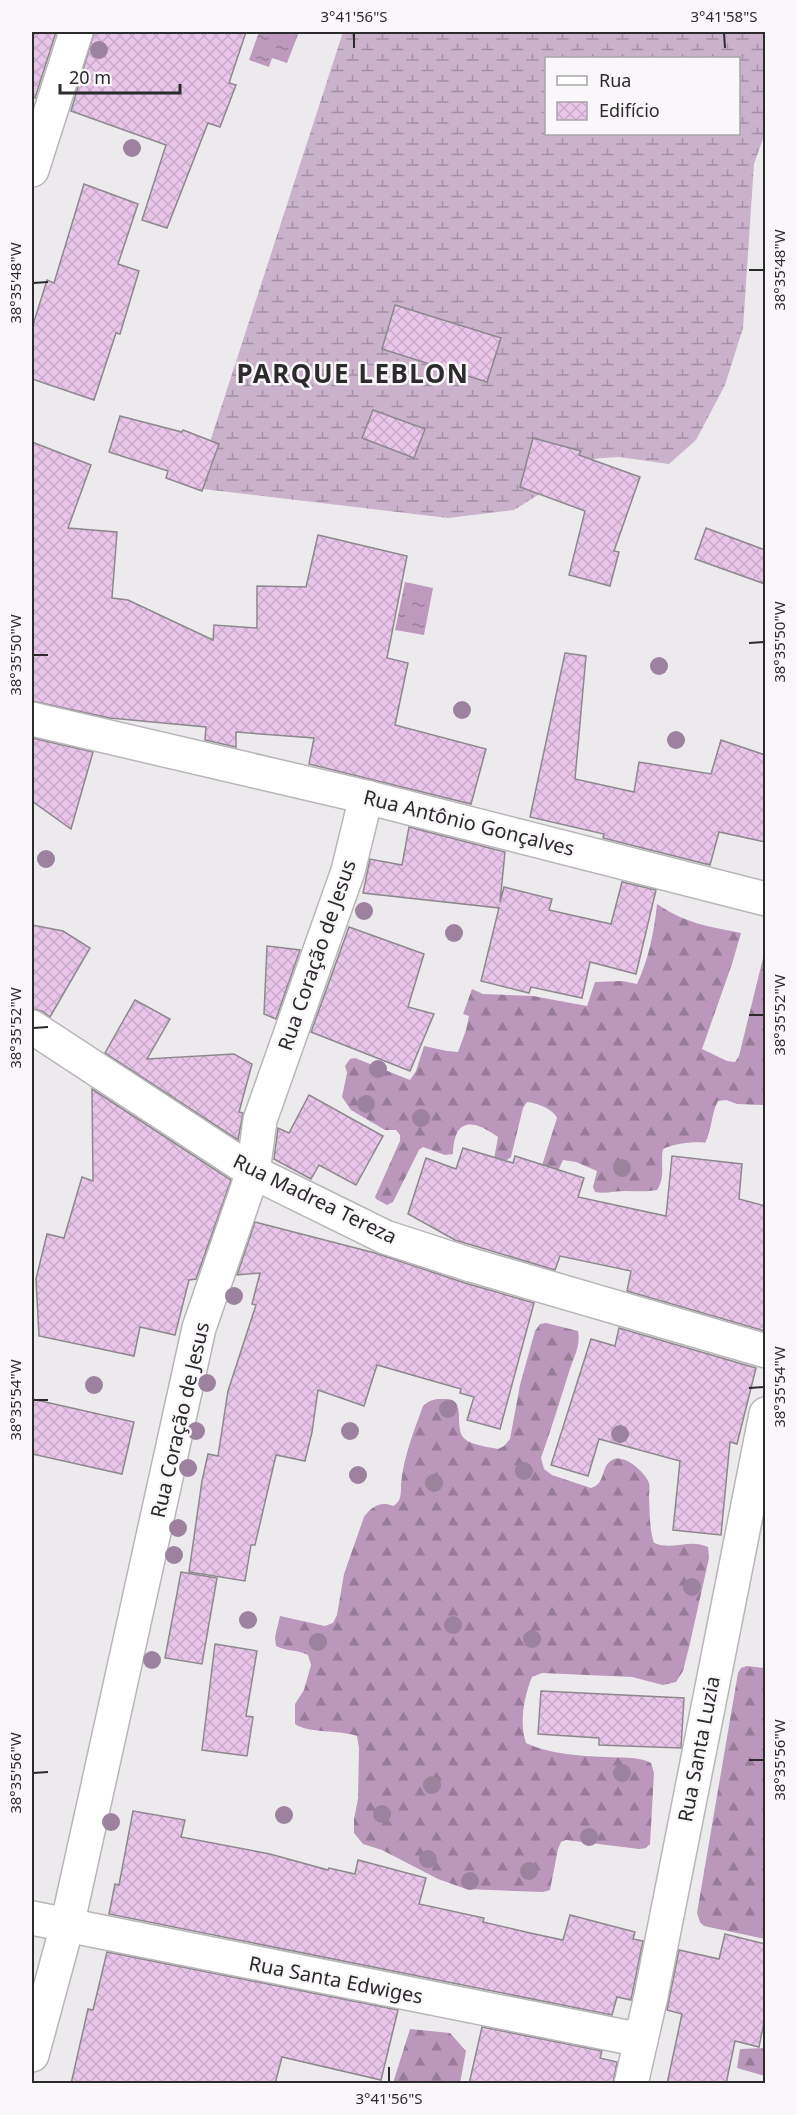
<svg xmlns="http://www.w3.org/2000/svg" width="797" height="2115" font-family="'Noto Sans',sans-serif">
  <defs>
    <pattern id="forest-firs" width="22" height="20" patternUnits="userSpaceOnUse" patternTransform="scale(1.5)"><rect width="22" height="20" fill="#ba97bb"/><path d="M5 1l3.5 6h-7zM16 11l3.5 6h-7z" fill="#977b98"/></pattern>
    <pattern id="wetland-marsh" width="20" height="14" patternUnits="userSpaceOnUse" patternTransform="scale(1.5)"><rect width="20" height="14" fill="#cab2cb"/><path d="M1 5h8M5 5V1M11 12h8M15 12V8" fill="none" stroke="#a491a5"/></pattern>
    <pattern id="water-ripples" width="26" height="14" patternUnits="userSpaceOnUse" patternTransform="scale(1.5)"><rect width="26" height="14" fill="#bd99be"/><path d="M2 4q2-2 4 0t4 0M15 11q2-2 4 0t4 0" fill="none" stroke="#9a7d9b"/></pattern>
    <pattern id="building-cross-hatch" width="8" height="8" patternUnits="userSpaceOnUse" patternTransform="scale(1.5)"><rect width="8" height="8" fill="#e9c5ea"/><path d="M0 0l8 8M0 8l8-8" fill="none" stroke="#c8a9c9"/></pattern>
  </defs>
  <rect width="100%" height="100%" fill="#edeaed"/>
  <g fill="url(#forest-firs)">
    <path d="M657,904c30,20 50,22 84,29l-9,31 -30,85 25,12 8,1 4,-6 26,-106v155l-28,-1 -11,-4 -8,1c-7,13 -6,29 -13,42 -10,-2 -32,1 -42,6 -3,15 3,27 -6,41 -11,2 -20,1 -31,1 -11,0 -21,3 -31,1l-2,-5 4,-16 -21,-9 -13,-2 -11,24 -14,-6 19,-60c-4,-9 -20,-15 -30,-16l-4,6 -12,49 -4,3 -13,-1 4,-22c-25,-18 -44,-20 -45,17l-8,1 -22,-8 -4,3 -26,52 -6,3 -11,-6 -1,-2 25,-56v-6l-4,-5h-11l-34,-20 -9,-13 5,-24 -2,-7 5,-7 5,-1 55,22 6,-9 8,-25 23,5 11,1 8,-22 3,-14 -6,-2 9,-25 11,5 50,2 54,10 8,-24 27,-1 15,3c12,-26 17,-52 20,-80z"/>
    <path d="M546,1323l32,8c3,16 -5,27 -9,41 -9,29 -18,57 -28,86l3,11 8,6 39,13c15,-4 9,-21 21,-28 12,-7 33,12 37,23 1,4 0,10 0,14 1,16 0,31 5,46 20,8 35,-5 54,4l1,11 -19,85 -7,28 -7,11 -13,3 -31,-8 -90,-4 -10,4c-8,20 -13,45 -6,66 23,11 54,13 79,14 15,1 33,-1 46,6l3,10 -4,71 -4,4 -7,1 -73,-9 -5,2 -3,7 -8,41 -7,2 -77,-3 -28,-10 -56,-29 -19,-6 -9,-11v-14l4,-20 1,-51 -2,-12c-20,-7 -48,-2 -62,-12v-20l9,-14 7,-25 -3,-10c-11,-6 -21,-3 -32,-9l-1,-9 5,-21 45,10 8,-3 4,-8 7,-41 20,-57c8,-11 17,-16 29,-11 8,-4 8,-12 8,-21 2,-27 13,-54 22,-79 7,-7 13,-7 22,-7 22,-1 9,26 18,38 6,8 26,10 35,12l6,-3 6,-7 10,-54 15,-54 5,-7z"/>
    <path d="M747,1666l18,2v271l-61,-13 -4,-4 -3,-9 41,-240 3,-5z"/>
    <path d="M410,2029l40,4 16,18 -6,32h-67z"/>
    <path d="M765,2048v28l-28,-8 3,-19z"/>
  </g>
  <path fill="url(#wetland-marsh)" fill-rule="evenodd" d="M343,32h422v101l-11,31 -11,164 -18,57 -29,55 -27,24 -50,-7 -46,3 -27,30 -32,20 -66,8 -253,-30zM546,58h192v76h-192z"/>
  <g fill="url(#water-ripples)">
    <path d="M259,32h40l-12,31 -15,-5 -3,9 -20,-7z"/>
    <path d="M405,582l28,6 -9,47 -29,-5z"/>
  </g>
  <g fill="url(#building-cross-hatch)" stroke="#8c898c" stroke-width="1.5">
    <path d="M32,32h24l-21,66 -3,-2z"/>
    <path d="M94,32h152l-17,51 7,2 -16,42 -12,-4 -41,105 -25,-8 24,-75 -95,-34z"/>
    <path d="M84,184l54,20 -20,60 21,7 -19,63 -4,-1 -22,67 -62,-21v-51l15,-48 7,3z"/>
    <path d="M395,305l106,33 -14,44 -105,-33z"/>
    <path d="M373,410l52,19 -11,29 -52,-20z"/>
    <path d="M120,416l62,16 1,-2 36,14 -17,47 -36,-13 2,-7 -59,-19z"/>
    <path d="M533,438l48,13 -2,4 61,22 -26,74 5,1 -9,34 -41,-11 16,-64 -65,-24z"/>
    <path d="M32,442l59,23 -23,63 49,4 -5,66 16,2 85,40 1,-15 43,3v-42l49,1 12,-52 89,21 -20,102 21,5 -13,62 91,24 -15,55 -162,-40 5,-26 -78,-6v15l-31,-7 1,-13 -96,-9 -78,-17z"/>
    <path d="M706,528l59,22v34l-70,-25z"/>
    <path d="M565,653l21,3 -11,123 59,13 5,-30 72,12 10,-34 44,15v87l-46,-10 -9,33 -107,-27 1,-4 -74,-17z"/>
    <path d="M32,738l61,14 -22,77 -39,-28z"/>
    <path d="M409,827l96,25 -5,50 4,-15 48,12 -3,11 62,14 11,-42 34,8 -20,84 -46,-12 -8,36 -51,-11 -2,6 -48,-12 18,-73 -136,-15 7,-34 32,6z"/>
    <path d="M32,925l31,6 27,17 -40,69 -8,-6 -10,-2z"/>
    <path d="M349,927l75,27 -16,53 26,7 -24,57 -99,-39z"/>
    <path d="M267,946l33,4 -24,69 -12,-5z"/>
    <path d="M135,1000l35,19 -23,40 87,-5 18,10 -13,48 4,1 -5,27 -133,-87z"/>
    <path d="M92,1089l139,91 -35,99 -7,1 -14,55 -35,-8 -6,29 -95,-20 -3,-57 11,-45 17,4 18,-61 11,4z"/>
    <path d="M309,1095l74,41 -27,49 -37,-20 -8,14 -37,-20 4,-31 11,5z"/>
    <path d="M463,1148l50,15 2,-7 69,22 -6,19 88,19 6,-60 70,8 -3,35 26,7v125l-138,-40 4,-20 -71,-15 -5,14 -100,-30 -47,-26 18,-56 30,11z"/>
    <path d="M255,1222l120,31 90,30 69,20 -34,126 -33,-9 7,-23 -14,-4 1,-4 -84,-24 -13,41 -46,-16 -6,42 -7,29 -29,-6 -21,90h-4l-6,36 -56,-9 13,-91 6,-27 10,2 10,-65 28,-86 -4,-1 8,-31 -23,2z"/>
    <path d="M619,1328l137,40 -19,76 -7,-2 -9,93 -48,-5 7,-69 -81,-22 -11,37 -37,-11 40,-126 24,7z"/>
    <path d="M32,1399l102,23 -12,52 -90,-20z"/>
    <path d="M181,1572l36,6 -15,86 -37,-6z"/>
    <path d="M215,1644l42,7 -11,65 7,1 -6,39 -45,-6z"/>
    <path d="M541,1691l143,7 -3,50 -82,-3v-7l-61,-4z"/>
    <path d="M133,1811l52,9 -4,17 89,17 58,16 1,-2 26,6 3,-14 68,18 -7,26 65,14 -1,4 47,11 33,7 7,-25 65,17 -2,7 10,2 -12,59 -14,-3 -5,18 -503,-101 6,-30 4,1z"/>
    <path d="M725,1934l40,10v73l-6,30 -24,-6 -9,43h-59l15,-70 -15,-4 12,-60 40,9z"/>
    <path d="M107,1952l291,58 -17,70 -99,-23 -7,27h-204l17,-75 5,1z"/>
    <path d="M482,2027l120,24 -2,7 17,4 -4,22h-144z"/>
  </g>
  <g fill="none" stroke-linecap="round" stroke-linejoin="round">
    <g stroke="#b8b6b8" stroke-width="36">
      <g id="minor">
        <path d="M32,170l44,-138"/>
        <path d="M32,719l334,78 400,102"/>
        <path d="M32,1027l221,145 132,65 86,28 295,86"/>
        <path d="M32,1918l609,122"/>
        <path d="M32,2055l35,-129 132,-598 54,-156 7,-52 88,-249 18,-74"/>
        <path d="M631,2084l20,-88 115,-582"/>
      </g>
    </g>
    <use href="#minor" stroke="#fff" stroke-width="33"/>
  </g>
  <g fill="#9c829e">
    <circle cx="99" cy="50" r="9"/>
    <circle cx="132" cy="148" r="9"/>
    <circle cx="659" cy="666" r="9"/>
    <circle cx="462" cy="710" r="9"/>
    <circle cx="676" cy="740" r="9"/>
    <circle cx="46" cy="859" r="9"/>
    <circle cx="364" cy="911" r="9"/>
    <circle cx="454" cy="933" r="9"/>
    <circle cx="378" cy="1069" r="9"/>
    <circle cx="366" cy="1104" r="9"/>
    <circle cx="421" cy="1118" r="9"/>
    <circle cx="622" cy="1168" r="9"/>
    <circle cx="234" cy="1296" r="9"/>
    <circle cx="207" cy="1383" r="9"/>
    <circle cx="94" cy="1385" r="9"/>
    <circle cx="448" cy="1409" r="9"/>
    <circle cx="196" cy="1431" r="9"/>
    <circle cx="350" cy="1431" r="9"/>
    <circle cx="620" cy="1434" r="9"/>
    <circle cx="188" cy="1468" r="9"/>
    <circle cx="524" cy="1471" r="9"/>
    <circle cx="358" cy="1475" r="9"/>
    <circle cx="434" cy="1483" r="9"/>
    <circle cx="178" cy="1528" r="9"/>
    <circle cx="174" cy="1555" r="9"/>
    <circle cx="692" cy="1587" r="9"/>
    <circle cx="248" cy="1620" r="9"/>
    <circle cx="453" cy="1625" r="9"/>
    <circle cx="532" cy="1639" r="9"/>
    <circle cx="318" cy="1642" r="9"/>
    <circle cx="152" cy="1660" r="9"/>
    <circle cx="622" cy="1773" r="9"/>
    <circle cx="432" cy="1785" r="9"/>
    <circle cx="382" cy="1814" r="9"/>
    <circle cx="284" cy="1815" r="9"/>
    <circle cx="111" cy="1822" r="9"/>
    <circle cx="589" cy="1837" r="9"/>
    <circle cx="428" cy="1859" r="9"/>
    <circle cx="529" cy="1871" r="9"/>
    <circle cx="470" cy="1881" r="9"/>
  </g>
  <path fill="none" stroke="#2c2b2c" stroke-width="2" d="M354,33v15M724,33l1,15M749,270h15M33,283l15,-1M749,643l15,-1M33,655h15M749,1015h15M33,1028l15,-1M749,1388l15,-1M33,1400h15M749,1760h15M33,1773l15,-1M389,2067v15"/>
  <g text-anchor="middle" stroke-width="5" stroke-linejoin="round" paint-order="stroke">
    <g font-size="20" fill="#2c2b2c" stroke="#faf7fa">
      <text transform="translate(469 823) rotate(14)" y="7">Rua Antônio Gonçalves</text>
      <text transform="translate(317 955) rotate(-71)" y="7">Rua Coração de Jesus</text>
      <text transform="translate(315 1199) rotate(26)" y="7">Rua Madrea Tereza</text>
      <text transform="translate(180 1420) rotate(-77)" y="7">Rua Coração de Jesus</text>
      <text transform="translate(699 1749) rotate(-79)" y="7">Rua Santa Luzia</text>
      <text transform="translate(336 1980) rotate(11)" y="7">Rua Santa Edwiges</text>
    </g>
    <g font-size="26" font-weight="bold" letter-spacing="1.5" fill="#2c2b2c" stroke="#faf7fa">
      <text x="353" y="383">PARQUE LEBLON</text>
    </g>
  </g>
  <rect width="797" height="2115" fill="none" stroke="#faf7fa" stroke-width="66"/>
  <rect x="545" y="57" width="195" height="78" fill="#faf7fa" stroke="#a8a5a8" stroke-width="1.5"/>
  <rect x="557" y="76" width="30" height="9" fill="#ffffff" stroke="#a8a5a8" stroke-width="1.5"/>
  <text x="599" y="87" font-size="18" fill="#2c2b2c">Rua</text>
  <rect x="557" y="102" width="30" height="18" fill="url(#building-cross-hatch)" stroke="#a8a5a8" stroke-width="1.5"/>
  <text x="599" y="117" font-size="18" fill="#2c2b2c">Edifício</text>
  <path d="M60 84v9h120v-9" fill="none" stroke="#2c2b2c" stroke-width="3"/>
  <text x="69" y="84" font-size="18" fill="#2c2b2c" stroke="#faf7fa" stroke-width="4.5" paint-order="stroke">20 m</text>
  <rect x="33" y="33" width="731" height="2049" fill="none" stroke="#2c2b2c" stroke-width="2"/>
  <g font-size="15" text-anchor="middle" fill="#2c2b2c">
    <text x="354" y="22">3°41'56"S</text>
    <text x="724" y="22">3°41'58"S</text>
    <text transform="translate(780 270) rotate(-90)" y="5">38°35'48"W</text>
    <text transform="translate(16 283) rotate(-90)" y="5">38°35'48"W</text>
    <text transform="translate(780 642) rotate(-90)" y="5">38°35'50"W</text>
    <text transform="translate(16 655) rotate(-90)" y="5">38°35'50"W</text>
    <text transform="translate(780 1015) rotate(-90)" y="5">38°35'52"W</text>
    <text transform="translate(16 1028) rotate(-90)" y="5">38°35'52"W</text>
    <text transform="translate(780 1387) rotate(-90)" y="5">38°35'54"W</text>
    <text transform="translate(16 1400) rotate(-90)" y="5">38°35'54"W</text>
    <text transform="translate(780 1760) rotate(-90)" y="5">38°35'56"W</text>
    <text transform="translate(16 1773) rotate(-90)" y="5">38°35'56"W</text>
    <text x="389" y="2104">3°41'56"S</text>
  </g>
</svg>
